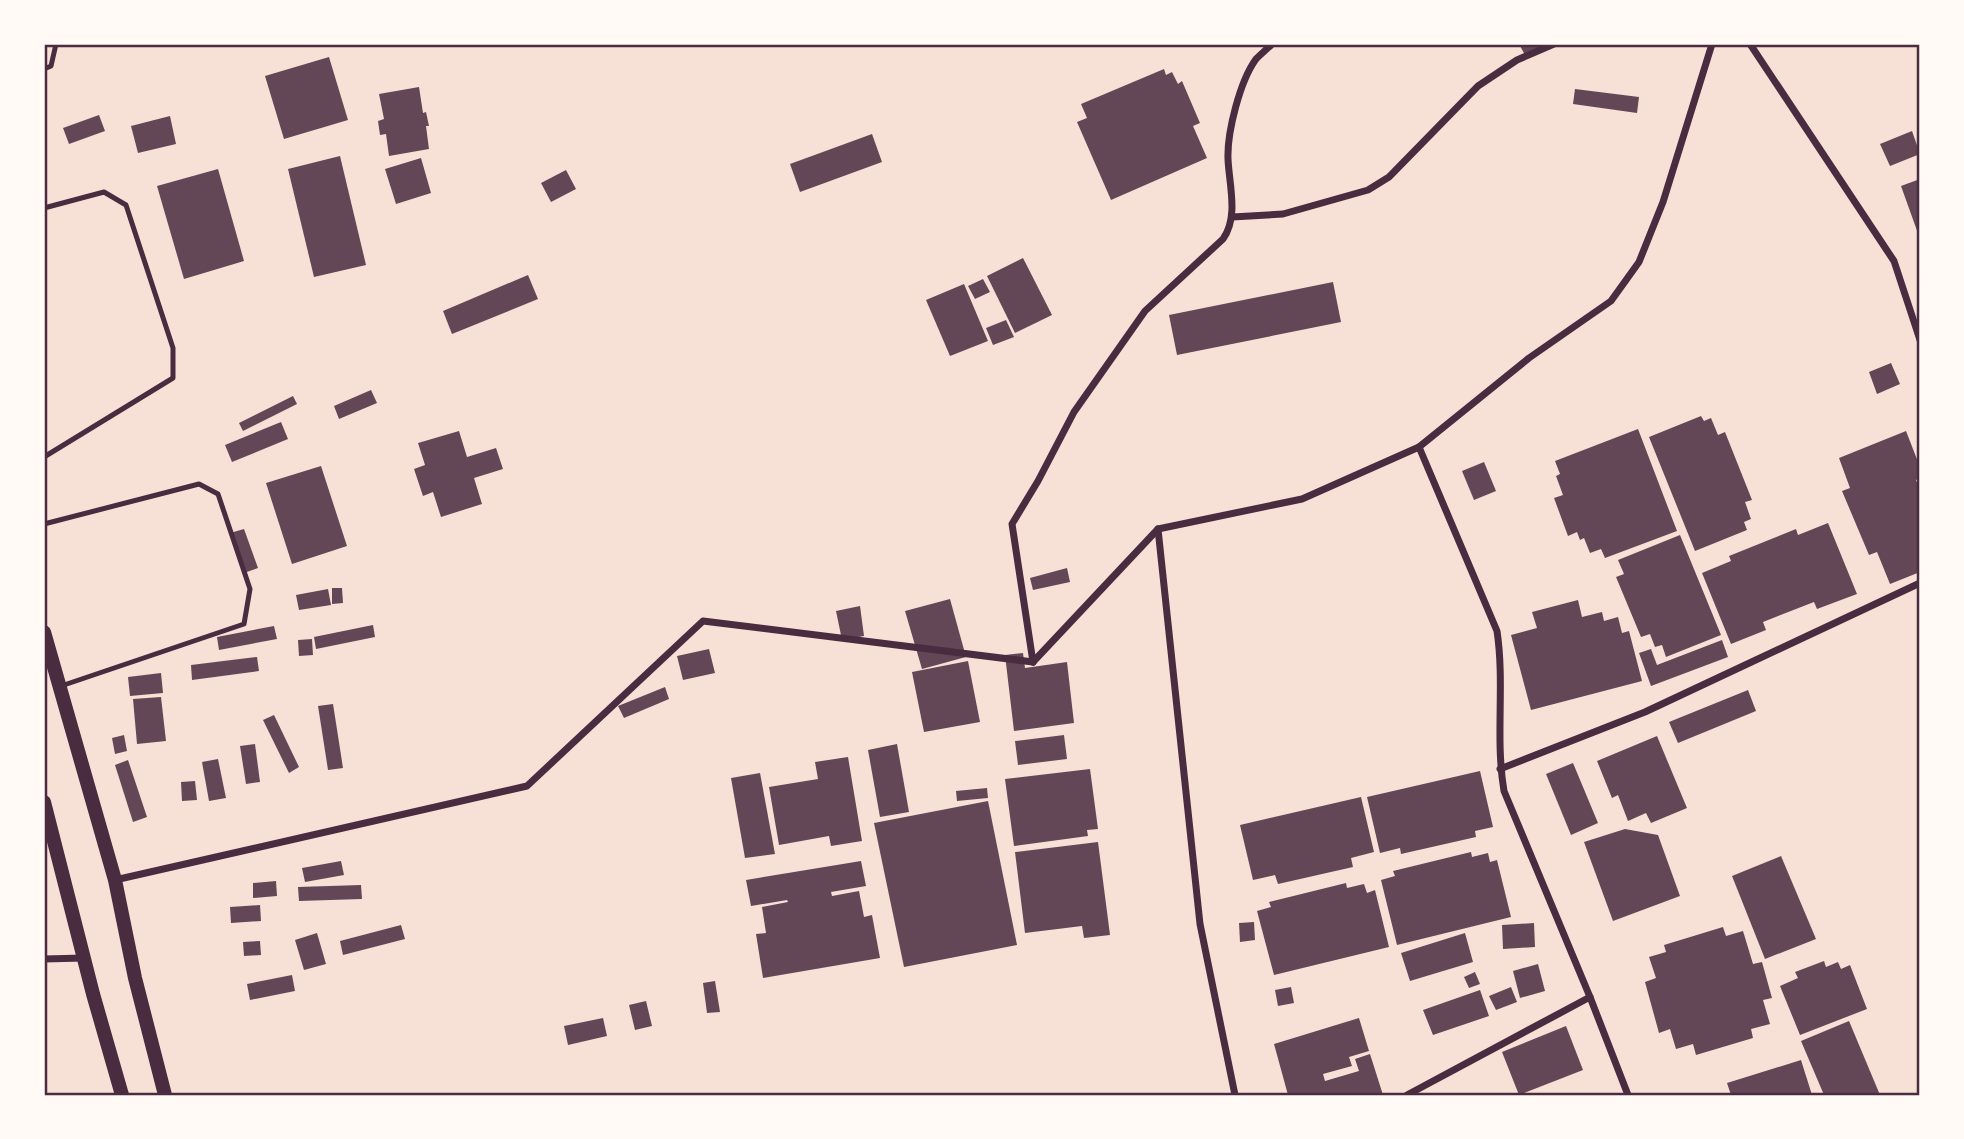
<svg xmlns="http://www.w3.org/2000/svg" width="1964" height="1139" font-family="'Noto Serif',serif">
  <rect width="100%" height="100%" fill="#f7e1d7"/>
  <g fill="#644757">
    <path d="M1519,44h33l-26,13z"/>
    <path d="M329,57l19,63 -64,19 -19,-63z"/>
    <path d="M1164,69l2,6 6,-3 6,12 4,-3 18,42 -7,3 14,32 -96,42 -34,-78 10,-4 -6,-14z"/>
    <path d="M419,87l4,26 3,-1 3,14h-3l3,23 -40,7 -3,-22 -6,1 -2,-14 6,-2 -5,-25z"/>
    <path d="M1575,89l64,8 -2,16 -64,-9z"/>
    <path d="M99,115l6,16 -36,13 -6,-16z"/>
    <path d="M170,116l6,28 -38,9 -7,-27z"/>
    <path d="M1912,131l8,23 -30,12 -10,-22z"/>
    <path d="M872,134l10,28 -82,30 -10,-28z"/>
    <path d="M340,156l26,109 -52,12 -26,-108z"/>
    <path d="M421,158l10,35 -35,11 -11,-35z"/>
    <path d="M218,169l26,92 -60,18 -27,-93z"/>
    <path d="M566,170l10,19 -25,13 -10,-19z"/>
    <path d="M1920,179v60l-19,-53z"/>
    <path d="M1023,258l29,57 -37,18 -28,-57z"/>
    <path d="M528,275l10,24 -86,35 -9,-23z"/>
    <path d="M983,279l7,13 -15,7 -7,-13z"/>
    <path d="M1333,282l8,40 -164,33 -8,-40z"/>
    <path d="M964,284l24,57 -38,15 -24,-56z"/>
    <path d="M1006,320l8,17 -21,8 -7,-17z"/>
    <path d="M1891,363l9,21 -23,10 -8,-22z"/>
    <path d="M371,390l6,13 -38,16 -5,-13z"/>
    <path d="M293,396l4,8 -54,27 -4,-8z"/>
    <path d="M1701,416l3,5 7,-3 7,17 7,-3 27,68 -7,2 6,17 -7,3 3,8 -52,21 -46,-114z"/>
    <path d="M281,422l7,17 -56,23 -7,-17z"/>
    <path d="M1638,429l39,102 -72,27 -4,-9 -11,4 -6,-15 -4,2 -3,-8 -9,4 -14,-38 9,-3 -7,-19 4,-2 -5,-13z"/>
    <path d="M459,431l8,26 29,-9 7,21 -29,9 8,26 -41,13 -8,-25 -10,4 -9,-27 11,-4 -7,-22z"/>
    <path d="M1906,431l14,36v11l-4,2 4,10v82l-30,12 -13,-32 -8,3 -27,-64 8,-3 -11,-30z"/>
    <path d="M1484,462l12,29 -22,9 -12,-29z"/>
    <path d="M321,466l26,80 -55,18 -26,-81z"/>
    <path d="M1828,523l29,71 -40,15 -3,-7 -51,20 3,8 -35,14 -29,-71 29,-12 -2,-5 67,-27 2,6z"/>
    <path d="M244,529l14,39 -14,5 -14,-40z"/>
    <path d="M1680,535l41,100 -55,22 -4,-12 -7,2 -5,-13 -9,3 -25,-60 8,-3 -6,-14z"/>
    <path d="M1067,568l3,14 -37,8 -3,-12z"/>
    <path d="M332,588h10l1,15 -11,1z"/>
    <path d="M328,589l3,16 -32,5 -3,-15z"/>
    <path d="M950,599l16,58 -44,12 -17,-58z"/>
    <path d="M1578,600l4,17 20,-5 2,9 14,-4 4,16 7,-2 13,50 -111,29 -20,-75 26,-7 -5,-16z"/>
    <path d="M860,606l4,30 -22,4 -6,-29z"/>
    <path d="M373,625l2,12 -59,12 -2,-12z"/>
    <path d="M274,626l3,13 -58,11 -2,-13z"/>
    <path d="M312,639l1,16 -14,1 -1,-16z"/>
    <path d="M1722,640l6,17 -77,29 -12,-33 12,-4 6,16z"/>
    <path d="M709,649l6,24 -32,7 -6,-24z"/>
    <path d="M1023,653l2,15 42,-6 7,61 -60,8 -9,-76z"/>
    <path d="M257,657l2,14 -67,9 -1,-15z"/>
    <path d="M968,661l12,61 -56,10 -12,-60z"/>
    <path d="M161,673l2,20 -33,3 -2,-19z"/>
    <path d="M665,687l4,12 -45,19 -6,-12z"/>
    <path d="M1748,690l8,21 -78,32 -9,-21z"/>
    <path d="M161,697l5,44 -29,3 -4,-45z"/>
    <path d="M333,704l10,64 -15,2 -10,-64z"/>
    <path d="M274,715l25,52 -10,6 -26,-53z"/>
    <path d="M124,735l3,16 -12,3 -3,-16z"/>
    <path d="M1064,735l3,24 -49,6 -3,-24z"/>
    <path d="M1657,736l30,72 -36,15 -5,-10 -18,8 -10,-26 -6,3 -15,-37z"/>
    <path d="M255,744l5,38 -14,2 -6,-38z"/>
    <path d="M897,744l12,68 -29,5 -12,-67z"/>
    <path d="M848,757l14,84 -31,5 -2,-10 -50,9 -10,-58 49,-8 -3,-17z"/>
    <path d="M218,759l8,39 -17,3 -7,-39z"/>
    <path d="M128,760l19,57 -14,5 -18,-57z"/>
    <path d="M1573,763l25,60 -27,12 -25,-61z"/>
    <path d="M1090,769l8,60 -11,1 1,6 -74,10 -9,-67z"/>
    <path d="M1480,771l13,56 -18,4 1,6 -75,17 -1,-6 -20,5 -13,-56z"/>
    <path d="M760,773l15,81 -30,4 -14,-80z"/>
    <path d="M195,781l2,19 -15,1 -1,-19z"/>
    <path d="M987,788l1,10 -31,3 -1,-10z"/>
    <path d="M1361,797l13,55 -23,6 2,9 -75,17 -3,-9 -22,5 -13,-55z"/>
    <path d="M988,801l29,144 -113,22 -30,-144z"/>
    <path d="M1625,829l33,6 22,61 -67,25 -29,-79z"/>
    <path d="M1098,842l12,93 -26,3 -2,-12 -57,7 -10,-81z"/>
    <path d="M1471,852l1,5 16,-4 2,9 7,-2 14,57 -114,28 -16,-65 14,-4 -2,-5z"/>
    <path d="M1781,856l35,83 -51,20 -33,-83z"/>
    <path d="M341,861l3,14 -39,7 -3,-14z"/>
    <path d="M861,861l5,25 -35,6 1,4 27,-5 5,26 8,-2 8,43 -117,20 -7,-44 10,-1 -4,-26 26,-5 -1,-2 -36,6 -5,-26z"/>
    <path d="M276,881l1,15 -24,2v-15z"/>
    <path d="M1346,883l1,5 17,-4 3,9 8,-3 14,57 -115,28 -17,-64 14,-4 -2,-5z"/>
    <path d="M361,885l1,14 -63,2 -1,-14z"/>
    <path d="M260,905l1,16 -30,2 -1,-16z"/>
    <path d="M1254,922l1,18 -15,2 -1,-19z"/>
    <path d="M1534,923l1,24 -32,2 -1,-24z"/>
    <path d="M401,925l4,14 -62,16 -3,-14z"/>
    <path d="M1723,927l3,9 17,-5 10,33 9,-2 10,36 -9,2 7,24 -19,5 2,9 -57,17 -3,-11 -17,5 -6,-20 -11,4 -14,-51 11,-4 -7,-21 17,-5 -2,-7z"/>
    <path d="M317,933l9,31 -22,6 -9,-30z"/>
    <path d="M1465,933l8,29 -63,19 -9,-28z"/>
    <path d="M260,941l1,14 -17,1 -1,-14z"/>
    <path d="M1824,961l2,6 12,-5 3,7 9,-4 17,44 -67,26 -20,-49 18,-8 -3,-6z"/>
    <path d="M1538,964l7,27 -25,7 -7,-27z"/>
    <path d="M1475,972l5,12 -11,4 -5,-11z"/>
    <path d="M292,975l3,16 -45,9 -3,-16z"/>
    <path d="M715,981l5,31 -13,1 -4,-30z"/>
    <path d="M1291,987l3,16 -16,3 -3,-16z"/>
    <path d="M1511,987l6,15 -21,8 -7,-14z"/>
    <path d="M1480,990l9,26 -56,19 -10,-25z"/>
    <path d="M646,1001l6,25 -17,4 -6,-25z"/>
    <path d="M603,1018l4,18 -39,9 -4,-19z"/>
    <path d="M1359,1018l10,33 -20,6 3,9 -29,8 2,7 34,-10 -4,-12 15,-5 13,41h-95l-14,-51z"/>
    <path d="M1849,1021l31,74h-56l-23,-54z"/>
    <path d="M1566,1026l17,44 -64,25 -17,-43z"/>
    <path d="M1801,1060l11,35h-81l-4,-12z"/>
  </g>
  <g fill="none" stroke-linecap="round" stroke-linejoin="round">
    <g stroke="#4a2c40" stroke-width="5">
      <path d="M44,69l7,-3 5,-22"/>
      <path d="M44,208l60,-16 22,13 47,143v30l-129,79"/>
      <path d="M44,524l155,-40 19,10 32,95 -6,35 -183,62"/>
    </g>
    <g stroke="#4a2c40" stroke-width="7">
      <path d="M1750,44l144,217 26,79"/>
      <path d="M1232,217l51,-3 85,-24 21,-13 89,-91 39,-26 37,-16"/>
      <path d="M1419,447l78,184c8,53 -2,108 7,160l86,206 38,98"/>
      <path d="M1158,529l42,395 35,171"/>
      <path d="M1033,662l125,-133 144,-30 117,-52 110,-89 82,-57 28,-39 24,-60 49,-158"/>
      <path d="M1033,662l-21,-138 26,-43 36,-69 71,-101 78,-72c16,-22 6,-55 5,-80 -1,-27 12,-78 28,-100 5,-5 11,-10 16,-15"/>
      <path d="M1500,769l145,-57 275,-129"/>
      <path d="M115,880l412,-94 176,-165 330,41"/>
      <path d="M44,959l40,-1"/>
      <path d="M1407,1095l183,-98"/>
    </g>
    <g stroke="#4a2c40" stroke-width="14">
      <path d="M44,632l71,248 20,98 30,117"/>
      <path d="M44,802l49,192 29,101"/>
    </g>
  </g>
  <rect width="1964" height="1139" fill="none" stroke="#fffaf5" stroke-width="91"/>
  <rect x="46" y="46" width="1872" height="1048" fill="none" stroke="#4a2c40" stroke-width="2.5"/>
</svg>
